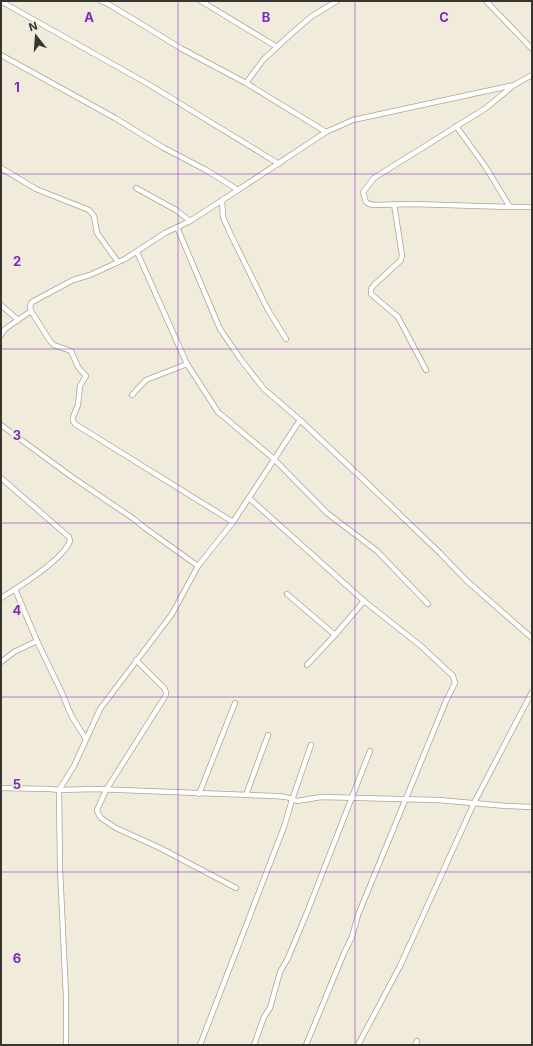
<svg xmlns="http://www.w3.org/2000/svg" width="533" height="1046" font-family="Inter,sans-serif">
  <rect width="100%" height="100%" fill="#f0ebda"/>
  <g fill="none" stroke-linecap="round" stroke-linejoin="round">
    <g stroke="#a9a595" stroke-width="6">
      <g id="street">
        <path d="M101,1l9,4 72,44 64,34 80,49"/>
        <path d="M201,1l76,46"/>
        <path d="M486,1l46,48"/>
        <path d="M4,3l144,81 131,80"/>
        <path d="M1,55l114,63 49,30 42,22 32,20"/>
        <path d="M246,83l17,-23 28,-26 21,-18 25,-15"/>
        <path d="M456,126l29,40 25,41h22"/>
        <path d="M1,168l35,21 53,21 5,6 3,17 21,29"/>
        <path d="M136,188l40,22 14,11"/>
        <path d="M222,200l1,17 7,16 38,77 18,29"/>
        <path d="M394,204l8,51 -1,5 -27,25 -3,4v5l27,23 28,53"/>
        <path d="M510,207l-97,-3 -38,1 -6,-1 -3,-2 -3,-10 11,-14 112,-70 28,-23 18,-10"/>
        <path d="M177,227l43,102 22,32 22,28 36,31 67,63 73,70 27,28 65,57"/>
        <path d="M137,252l50,112 31,48 56,47 53,54 50,38 51,53"/>
        <path d="M1,305l17,15"/>
        <path d="M1,335l4,-6 26,-18"/>
        <path d="M132,395l14,-15 41,-16"/>
        <path d="M1,425l71,52 62,42 11,9 53,38"/>
        <path d="M1,478l68,59 1,4c-7,19 -51,46 -69,57"/>
        <path d="M249,498l115,103 57,45 32,30 2,7 -9,18 -88,214 -6,22 -8,16 -38,92"/>
        <path d="M233,522l-158,-98 -2,-3v-4l5,-12 2,-19 6,-10 -8,-9 -7,-16 -17,-6 -4,-4 -19,-30 -1,-5 2,-4 41,-22 17,-5 35,-16 40,-26 25,-12 48,-31 88,-58 27,-12 161,-35"/>
        <path d="M15,589l22,52 24,50 11,26 14,22"/>
        <path d="M287,594l48,41"/>
        <path d="M136,660l28,28 2,4v3l-60,95 -9,20 1,3 3,5 15,10 44,20 76,40"/>
        <path d="M1,662l13,-10 23,-11"/>
        <path d="M307,665l28,-30 29,-34"/>
        <path d="M1,788l49,1 9,1 36,-1 181,7 10,1 11,4 24,-4 117,3 68,6 26,1"/>
        <path d="M199,794l36,-91"/>
        <path d="M246,795l22,-60"/>
        <path d="M66,1045v-49l-6,-128 -1,-78 15,-24 26,-57 72,-95 26,-48 35,-44 67,-102"/>
        <path d="M200,1045l84,-218 8,-27 19,-55"/>
        <path d="M254,1045l10,-28 6,-9 10,-36 8,-14 18,-43 64,-164"/>
        <path d="M358,1045l42,-79 74,-163 58,-111"/>
        <path d="M415,1045l2,-4"/>
      </g>
    </g>
    <use href="#street" stroke="#fff" stroke-width="4.5"/>
  </g>
  <path fill="none" stroke="#7b2cbf" stroke-width="1" stroke-opacity="0.55" d="M178,1v1044M355,1v1044M1,174h531M1,349h531M1,523h531M1,697h531M1,872h531"/>
  <g font-size="13" text-anchor="middle" font-weight="bold" fill="#7b2cbf" stroke="#f0ebda" stroke-width="4" stroke-linejoin="round" paint-order="stroke">
    <text x="89" y="22">A</text>
    <text x="266" y="22">B</text>
    <text x="444" y="22">C</text>
    <text x="17" y="92">1</text>
    <text x="17" y="266">2</text>
    <text x="17" y="440">3</text>
    <text x="17" y="615">4</text>
    <text x="17" y="789">5</text>
    <text x="17" y="963">6</text>
  </g>
  <rect width="533" height="1046" fill="none" stroke="#37352e" stroke-width="4"/>
  <g transform="translate(36 36) rotate(343)" stroke="#f0ebda" stroke-width="3" paint-order="stroke">
  <path d="M0-3L7 15L0 10L-7 15Z" fill="#37352e"/>
  <text y="-6" font-size="11" font-weight="bold" text-anchor="middle" fill="#37352e">N</text>
  </g>
</svg>
